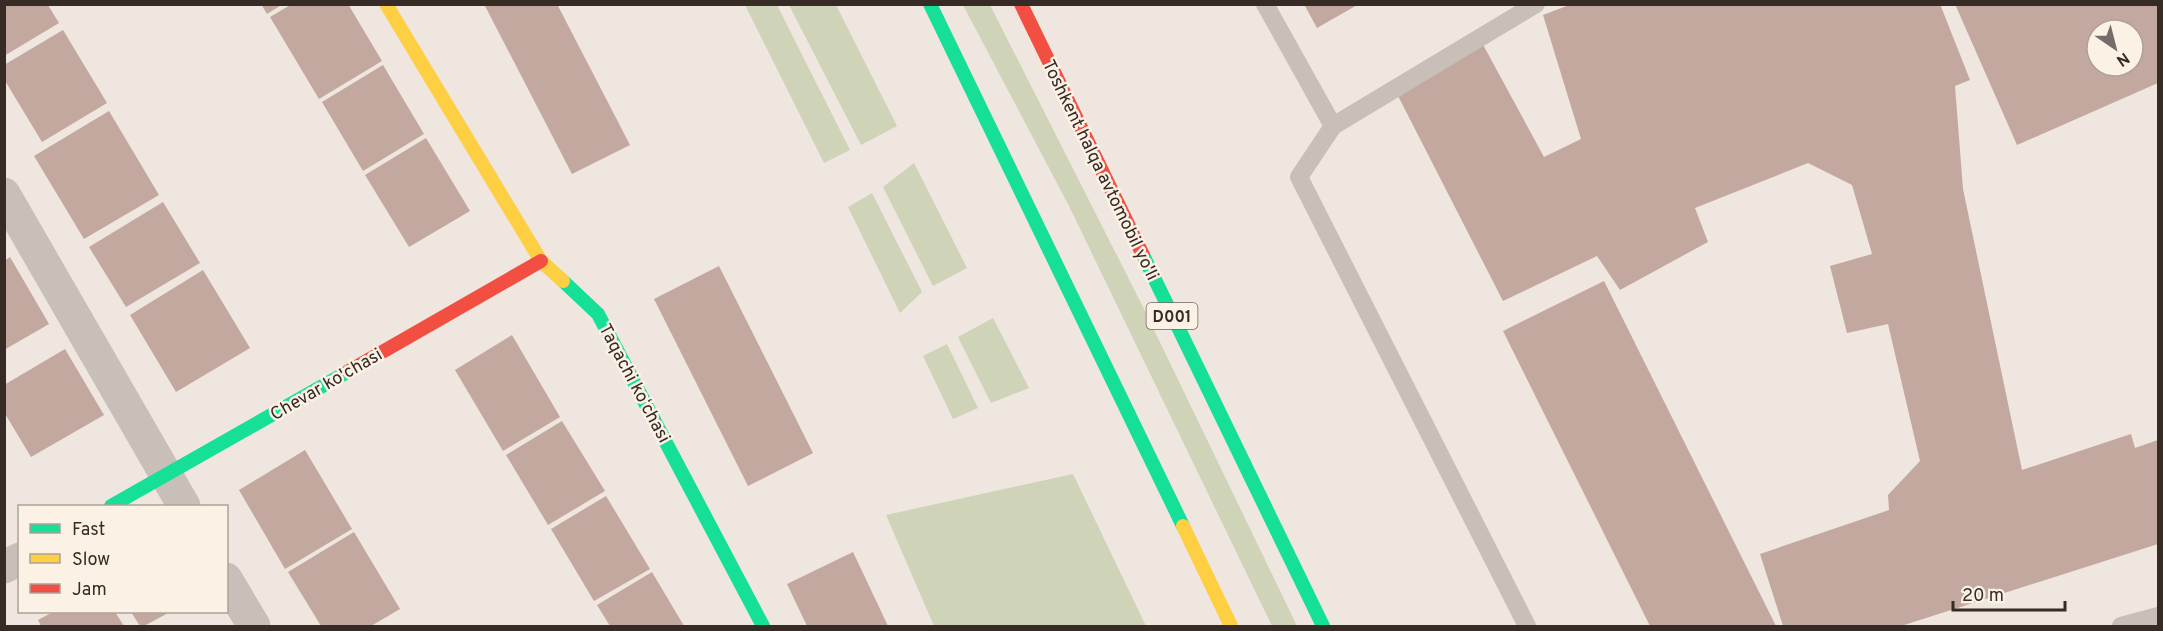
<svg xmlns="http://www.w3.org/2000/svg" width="2163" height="631" font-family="Overpass,sans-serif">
  <rect width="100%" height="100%" fill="#eee6df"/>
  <g fill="#cfd3b7">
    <path d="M745,5h32l73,145 -26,13z"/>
    <path d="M789,5h47l61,121 -36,19z"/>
    <path d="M963,5h27l151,298 156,323h-25l-203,-420z"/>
    <path d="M914,163l53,105 -34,18 -50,-99z"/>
    <path d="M872,193l50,99 -22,21 -52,-106z"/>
    <path d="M993,318l36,70 -38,15 -33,-66z"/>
    <path d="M947,344l31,64 -25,11 -30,-63z"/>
    <path d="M1073,474l73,152h-212l-48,-111z"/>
  </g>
  <g fill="#c3a89f" fill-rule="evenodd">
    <path d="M261,4h22l-16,10z"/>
    <path d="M292,4h56l34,57 -63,38 -49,-82z"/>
    <path d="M484,4h73l73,141 -58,29z"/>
    <path d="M1304,4h55l-42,24z"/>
    <path d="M1572,4h368l30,76 -15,6 8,103 59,281 109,-36 4,14 23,-8v104l-257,82h-118l-23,-72 129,-44 -1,-15 32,-34 -32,-137 -41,9 -17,-67 42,-12 -20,-69 -44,-22 -113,45 13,34 -88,48 -23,-34 -94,45 -107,-209 85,-51 63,116 37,-18 -38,-124z"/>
    <path d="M1955,4h203v79l-141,62zM2097,30h36v36h-36z"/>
    <path d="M4,5h44l11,18 -55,33z"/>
    <path d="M63,30l44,73 -65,39 -38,-63v-14z"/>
    <path d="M383,65l41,69 -61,37 -41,-69z"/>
    <path d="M109,111l50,84 -75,44 -50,-83z"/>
    <path d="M426,138l44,73 -61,36 -44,-72z"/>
    <path d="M163,202l37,61 -74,44 -37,-60z"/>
    <path d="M10,257l39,67 -45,26v-89z"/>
    <path d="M719,266l94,187 -65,33 -94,-187z"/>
    <path d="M203,270l47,78 -74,44 -46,-77z"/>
    <path d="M1604,281l172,345h-126l-147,-295z"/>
    <path d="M512,335l48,82 -57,34 -48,-81z"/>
    <path d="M65,349l39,66 -73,42 -27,-45v-27z"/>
    <path d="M562,421l43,70 -57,34 -42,-70z"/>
    <path d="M305,450l47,79 -67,40 -46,-79z"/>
    <path d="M606,496l44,73 -56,32 -43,-72z"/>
    <path d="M354,532l46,77 -29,17h-50l-33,-54z"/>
    <path d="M853,552l35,74h-81l-20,-42z"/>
    <path d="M652,572l32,54h-74l-13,-21z"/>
    <path d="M53,612h62l9,14h-83l-3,-6z"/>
    <path d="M131,612h39l-26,14h-4z"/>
  </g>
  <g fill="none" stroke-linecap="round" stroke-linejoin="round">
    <g stroke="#c7bfb8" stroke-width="18">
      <path d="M1265,4l68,122 -34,51 228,449"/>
      <path d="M1333,126l203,-122"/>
      <path d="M2121,626l37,-10"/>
    </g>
    <g stroke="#c7bfb8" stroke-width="33">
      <path d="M4,194l180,312"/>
      <path d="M4,567l16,-8"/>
      <path d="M226,579l28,47"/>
    </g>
    <g stroke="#16e098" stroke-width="14">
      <path d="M930,4l253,522"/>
      <path d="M1143,255l180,371"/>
      <path d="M563,281l35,33 165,312"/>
      <path d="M111,506l238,-135"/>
    </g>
    <g stroke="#ffcf43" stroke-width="14">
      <path d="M386,4l155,257 22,20"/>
      <path d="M1183,526l48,100"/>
    </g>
    <g stroke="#f24e42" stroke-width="14">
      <path d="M1021,4l122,251"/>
      <path d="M349,371l192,-110"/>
    </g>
  </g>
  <g text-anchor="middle" stroke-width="5" stroke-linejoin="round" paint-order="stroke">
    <rect fill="#fbf1e5" stroke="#72665f" stroke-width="1.5" x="1146.5" y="303" width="51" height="26" rx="4.5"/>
    <g font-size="16" font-weight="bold" fill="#372b26">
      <text x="1172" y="322">D001</text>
    </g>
    <g font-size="18" fill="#372b26" stroke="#fbf1e5">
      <text transform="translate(1101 170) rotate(64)" y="6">Toshkent halqa avtomobil yo'li</text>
      <text transform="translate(635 383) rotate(62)" y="6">Taqachi koʻchasi</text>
      <text transform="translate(326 384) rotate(-30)" y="6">Chevar ko'chasi</text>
    </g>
  </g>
  <rect width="2163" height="631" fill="none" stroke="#372b26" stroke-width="12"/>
  <rect x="18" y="505" width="210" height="108" fill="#fbf1e5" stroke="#ada299" stroke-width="1.5"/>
  <rect x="30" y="524" width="30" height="9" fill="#16e098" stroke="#ada299" stroke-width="1.5"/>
  <text x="72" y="535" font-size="18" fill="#372b26">Fast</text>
  <rect x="30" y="554" width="30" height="9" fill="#ffcf43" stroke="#ada299" stroke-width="1.5"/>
  <text x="72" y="565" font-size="18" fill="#372b26">Slow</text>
  <rect x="30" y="584" width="30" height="9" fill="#f24e42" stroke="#ada299" stroke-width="1.5"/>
  <text x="72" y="595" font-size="18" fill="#372b26">Jam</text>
  <g transform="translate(2115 48) rotate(145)"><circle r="28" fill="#fbf1e5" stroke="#ada299" stroke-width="1.5"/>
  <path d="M0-4.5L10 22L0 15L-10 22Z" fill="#776c67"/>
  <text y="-9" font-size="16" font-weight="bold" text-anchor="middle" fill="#372b26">N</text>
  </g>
  <path d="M1953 601v9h112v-9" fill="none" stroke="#372b26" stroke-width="3"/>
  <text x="1962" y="601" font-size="18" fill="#372b26" stroke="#fbf1e5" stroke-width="4.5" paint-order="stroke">20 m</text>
</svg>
